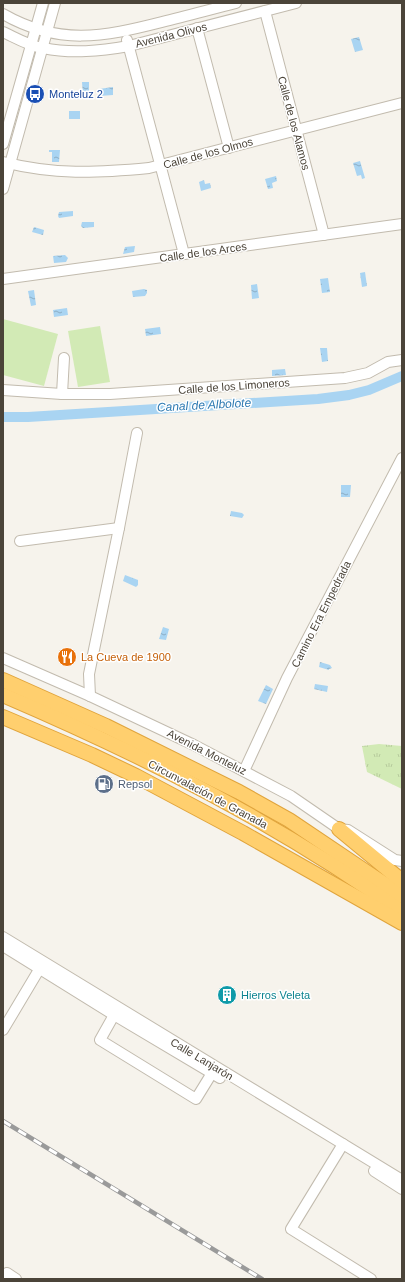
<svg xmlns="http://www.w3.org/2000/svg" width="405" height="1282" font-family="Helvetica,sans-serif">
  <defs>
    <pattern id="grass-tufts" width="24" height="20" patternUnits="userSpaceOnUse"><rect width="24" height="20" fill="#d2eab5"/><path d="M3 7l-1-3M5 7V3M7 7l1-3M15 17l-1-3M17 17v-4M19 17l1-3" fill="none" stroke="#b6ca9c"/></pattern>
    <pattern id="water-ripples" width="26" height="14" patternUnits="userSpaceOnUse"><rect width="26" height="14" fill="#a9d4f2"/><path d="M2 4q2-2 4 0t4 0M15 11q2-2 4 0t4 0" fill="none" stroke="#8caec5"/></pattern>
  </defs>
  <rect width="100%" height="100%" fill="#f6f3ec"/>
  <path fill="url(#grass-tufts)" d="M379,744l23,2v43l-35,-17 -5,-26z"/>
  <g fill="#d2eab5">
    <path d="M3,319l55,15 -14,52 -41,-11z"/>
    <path d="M100,326l10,56 -32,5 -10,-56z"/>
  </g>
  <g fill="url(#water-ripples)">
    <path d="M359,37l4,13 -8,2 -4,-13z"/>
    <path d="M82,82h7v11h-2v3h-4z"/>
    <path d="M113,87v8l-14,1v-7z"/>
    <rect x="69" y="111" width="11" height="8"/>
    <path d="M49,150h11l-1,12h-7v-10h-3z"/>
    <path d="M360,161l5,17 -3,1 -1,-4 -4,1 -4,-13z"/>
    <path d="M276,176l1,5 -5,2 1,5 -5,1 -3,-10z"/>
    <path d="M204,180l1,4 5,-1 1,5 -10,3 -2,-9z"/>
    <path d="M73,211v5l-14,2 -1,-2 1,-4z"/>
    <path d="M82,222h12v5l-11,1 -2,-2z"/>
    <path d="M34,227l10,3 -1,5 -11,-3z"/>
    <path d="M135,246l-1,6 -11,2 2,-7z"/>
    <path d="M65,255l3,3 -2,4 -12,1 -1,-7z"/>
    <path d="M365,272l2,14 -5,1 -2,-14z"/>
    <path d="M328,278l2,14 -8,1 -2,-14z"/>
    <path d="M257,284l2,14 -7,1 -1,-14z"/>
    <path d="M144,289l3,1v3l-2,3 -12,1 -1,-6z"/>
    <path d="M34,290l2,15 -5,1 -3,-15z"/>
    <path d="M67,308l1,7 -14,2 -1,-7z"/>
    <path d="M160,327l1,7 -15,2 -1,-7z"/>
    <path d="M320,348h7l1,13 -6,1z"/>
    <path d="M285,369l1,6 -14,1v-6z"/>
    <path d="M341,485h10l-1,12h-9z"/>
    <path d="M231,511l11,2 2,2 -2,3 -12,-2z"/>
    <path d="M125,575l13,5v5l-2,2 -13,-6z"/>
    <path d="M163,627l6,2 -3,11 -7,-1z"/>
    <path d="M320,662l10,3 2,3 -3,1v1l-10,-3z"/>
    <path d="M315,684l13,2 -1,6 -13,-3z"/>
    <path d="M266,685l7,4 -7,15 -8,-3z"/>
  </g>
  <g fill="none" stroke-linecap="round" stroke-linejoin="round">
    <path stroke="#a9d4f2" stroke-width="10" d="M3,417h25l290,-18 31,-4 20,-5 33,-14"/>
    <g stroke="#c2bbae" stroke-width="12">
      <g id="minor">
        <path d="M265,11l59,224"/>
        <path d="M3,14c56,32 100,23 159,8 25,-6 50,-13 74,-19"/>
        <path d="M197,28l32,120"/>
        <path d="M3,32c13,6 26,14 40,16 29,6 57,3 86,-2l167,-43"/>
        <path d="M127,40l57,214"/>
        <path d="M3,144l40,-141"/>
        <path d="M3,162c52,13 93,11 146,6l253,-65"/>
        <path d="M3,189l52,-186"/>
        <path d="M3,279l399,-55"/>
        <path d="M3,390l59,4h48l235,-16 23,-5 20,-11 14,-2"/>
        <path d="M62,394l2,-36"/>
        <path d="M20,541l99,-13"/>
        <path d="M3,658l87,38 104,49 97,51 48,33 9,1 47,30 7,1"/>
        <path d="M90,696l-1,-22 30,-146 18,-95"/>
        <path d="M244,771l43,-93 115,-220"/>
        <path d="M3,937l399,243"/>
        <path d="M3,946l111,69 106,63"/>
        <path d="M114,1015l-14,25 96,59 16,-26"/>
        <path d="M3,1030l37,-62"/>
        <path d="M343,1144l-52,85 80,50"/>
        <path d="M374,1171l28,18"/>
        <path d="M3,1279l4,-6 9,6"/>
      </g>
    </g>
    <g stroke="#e0a43c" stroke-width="16">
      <g id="highway">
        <path d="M3,680l103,46 133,66 50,28 113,76"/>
        <path d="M3,695c140,60 275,128 399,217"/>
        <path d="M3,717l89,38 44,21 107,57 159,90"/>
        <path d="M339,829l63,52"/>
      </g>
    </g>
    <use href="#minor" stroke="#fff" stroke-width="10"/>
    <use href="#highway" stroke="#ffcf6e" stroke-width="14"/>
    <g stroke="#9a9a9a" stroke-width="4.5">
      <path id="rail" d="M3,1121l259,158"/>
    </g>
    <use href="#rail" stroke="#fff" stroke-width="3" stroke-dasharray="9" stroke-linecap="butt"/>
  </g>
  <defs>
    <g id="bus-disc" transform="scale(1)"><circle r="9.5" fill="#1a4fb4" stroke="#fff"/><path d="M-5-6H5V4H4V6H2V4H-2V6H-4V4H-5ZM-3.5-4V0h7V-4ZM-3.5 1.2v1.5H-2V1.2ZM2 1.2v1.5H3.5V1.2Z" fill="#fff"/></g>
    <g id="restaurant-disc" transform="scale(1)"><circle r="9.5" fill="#e8710a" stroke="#fff"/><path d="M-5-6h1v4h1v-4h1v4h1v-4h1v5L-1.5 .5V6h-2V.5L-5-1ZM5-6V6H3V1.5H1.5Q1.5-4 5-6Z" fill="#fff"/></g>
    <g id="fuel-disc" transform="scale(1)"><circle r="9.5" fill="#5c6f8a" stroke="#fff"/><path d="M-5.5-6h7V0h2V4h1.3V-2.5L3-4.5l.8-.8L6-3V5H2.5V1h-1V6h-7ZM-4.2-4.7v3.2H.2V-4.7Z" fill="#fff"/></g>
    <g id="building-disc" transform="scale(1)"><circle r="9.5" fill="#0f9aa8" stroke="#fff"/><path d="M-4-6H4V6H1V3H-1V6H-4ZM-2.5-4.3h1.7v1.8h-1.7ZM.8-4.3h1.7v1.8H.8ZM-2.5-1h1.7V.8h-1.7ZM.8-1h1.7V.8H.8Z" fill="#fff"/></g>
  </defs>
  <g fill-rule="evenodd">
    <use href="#bus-disc" x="35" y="94"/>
    <use href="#restaurant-disc" x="67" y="657"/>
    <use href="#fuel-disc" x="104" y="784"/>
    <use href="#building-disc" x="227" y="995"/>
  </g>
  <g text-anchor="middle" stroke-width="3" stroke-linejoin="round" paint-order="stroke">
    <g font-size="11" fill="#4b4439" stroke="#fff">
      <text transform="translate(171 35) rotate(-14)" y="4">Avenida Olivos</text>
      <text transform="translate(294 123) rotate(75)" y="4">Calle de los Alamos</text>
      <text transform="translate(208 153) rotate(-15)" y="4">Calle de los Olmos</text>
      <text transform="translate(203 252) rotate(-8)" y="4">Calle de los Arces</text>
      <text transform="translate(234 386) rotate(-4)" y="4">Calle de los Limoneros</text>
      <text transform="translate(321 614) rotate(-63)" y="4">Camino Era Empedrada</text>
      <text transform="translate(207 752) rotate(27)" y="4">Avenida Monteluz</text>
      <text transform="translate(208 794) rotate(28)" y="4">Circunvalación de Granada</text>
      <text transform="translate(202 1059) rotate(31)" y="4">Calle Lanjarón</text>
    </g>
    <g font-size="11" fill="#164399" stroke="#fff" text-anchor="start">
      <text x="49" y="98">Monteluz 2</text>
    </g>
    <g font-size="11" fill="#c56008" stroke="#fff" text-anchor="start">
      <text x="81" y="661">La Cueva de 1900</text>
    </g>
    <g font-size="11" fill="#4e5e75" stroke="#fff" text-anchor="start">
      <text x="118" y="788">Repsol</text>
    </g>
    <g font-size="11" fill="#0d838f" stroke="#fff" text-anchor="start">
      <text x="241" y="999">Hierros Veleta</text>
    </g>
    <g font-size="12" font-style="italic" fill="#2e7ab2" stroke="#fff">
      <text transform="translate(204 405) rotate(-3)" y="4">Canal de Albolote</text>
    </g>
  </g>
  <rect width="405" height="1282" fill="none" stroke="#4b4439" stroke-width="8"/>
</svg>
